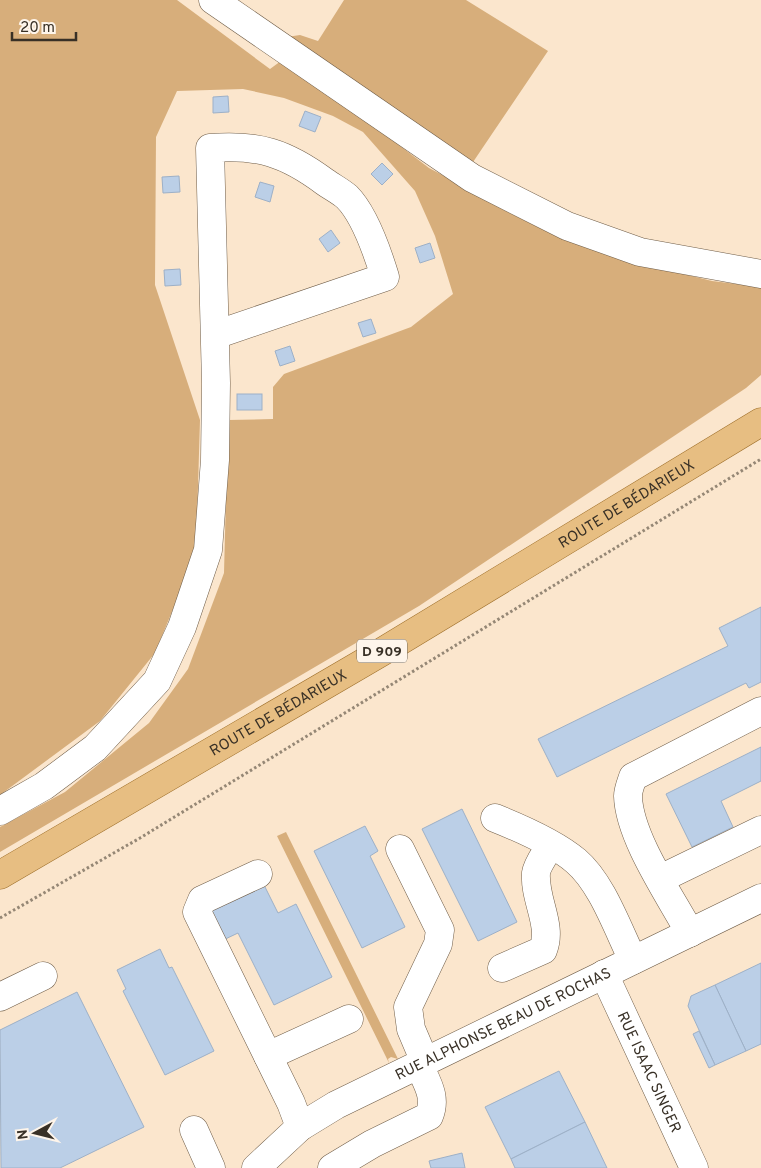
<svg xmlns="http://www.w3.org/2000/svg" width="761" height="1168" font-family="Overpass,sans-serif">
  <rect width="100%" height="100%" fill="#fbe6cd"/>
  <g fill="#d7ae7b">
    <path d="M0,0h177l93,69 15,-11 144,110 55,29 127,59 101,25 49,6v88l-15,13 -327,218 -419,246v-25l65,-35 84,-69 39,-54 36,-96 4,-153 45,-1v-32l11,-13 127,-47 42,-33 -18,-58 -20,-45 -52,-59 -30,-16 -49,-18 -41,-9 -66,2 -21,46 -1,148 45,135 -4,133 -41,100 -55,68 -100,74z"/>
    <path d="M344,0h122l82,51 -79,117 -182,-131 13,-2 18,6z"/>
    <path d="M286,832l112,227 -7,-2 -3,2 1,4 -112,-227z"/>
  </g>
  <g fill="#bbcfe7" stroke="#9db0c7">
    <path d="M228,96l1,16 -16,1v-16z"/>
    <path d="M305,111l16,6 -6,15 -16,-6z"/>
    <path d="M382,163l11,11 -11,11 -11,-11z"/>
    <path d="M179,176l1,16 -17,1 -1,-16z"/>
    <path d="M260,182l14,4 -4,16 -15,-5z"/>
    <path d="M331,230l9,13 -12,9 -9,-13z"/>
    <path d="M430,243l5,15 -15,5 -5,-15z"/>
    <path d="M180,269l1,16 -16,1 -1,-16z"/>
    <path d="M371,319l5,14 -13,4 -5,-14z"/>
    <path d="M290,346l5,15 -15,5 -5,-15z"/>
    <rect x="237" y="394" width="25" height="16"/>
    <path d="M761,607v75l-12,6 -3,-5 -189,94 -19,-38 190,-93 -9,-18z"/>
    <path d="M761,747v34l-40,20 12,26 -41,20 -26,-53z"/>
    <path d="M462,809l55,113 -39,19 -56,-112z"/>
    <path d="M365,826l13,25 -8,5 35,71 -43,21 -48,-97z"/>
    <path d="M263,883l15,30 18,-9 36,73 -58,28 -36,-72 -19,9 -15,-30z"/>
    <path d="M160,949l9,19 3,-1 42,84 -49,24 -42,-84 3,-2 -9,-19z"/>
    <path d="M761,963v81l-15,7 -31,-66z"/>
    <path d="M715,985l31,66 -31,14 -27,-59 3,-10z"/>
    <path d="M77,992l67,135 -84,41h-59l-1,-138z"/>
    <path d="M699,1031l16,34 -6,3 -16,-34z"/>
    <path d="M559,1071l26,51 -74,37 -26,-52z"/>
    <path d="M585,1122l22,46h-92l-4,-9z"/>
    <path d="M462,1153l3,15h-34l-2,-7z"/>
  </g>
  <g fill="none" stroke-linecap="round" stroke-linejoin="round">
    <g stroke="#705e49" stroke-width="29">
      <g id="minor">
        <path d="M213,0l259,178 95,48 73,26 121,22"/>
        <path d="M0,811l44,-25 51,-38 62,-67 25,-54 26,-77 7,-90 1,-77 -6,-235c48,-4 76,5 115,34 7,5 15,9 22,15 17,17 31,57 38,80l-170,58"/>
        <path d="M495,818c25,10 61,26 81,43 26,22 42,69 57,99"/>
        <path d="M400,849l40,81 -2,14 -30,63 3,22 14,33"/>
        <path d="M258,874l-56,26 -5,12 94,191 9,24"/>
        <path d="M660,879l101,-49"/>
        <path d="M690,933c-20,-37 -61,-96 -62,-137 0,-6 3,-13 5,-19l128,-66"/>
        <path d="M502,968l41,-18c10,-25 -9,-50 -7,-77 1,-8 10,-20 14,-27"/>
        <path id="s1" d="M604,974l90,194"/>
        <path d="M0,997l43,-21"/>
        <path d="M268,1056l81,-37"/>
        <path d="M194,1130l17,38"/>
        <path id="s2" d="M256,1168l44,-41 36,-22 425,-207"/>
        <path d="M332,1168l40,-24 57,-28c8,-19 -2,-33 -10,-51"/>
      </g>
    </g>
    <g stroke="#9f702b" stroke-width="29">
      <g id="major">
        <path id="s3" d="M0,875l380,-222 381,-231"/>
      </g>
    </g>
    <path stroke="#958775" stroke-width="3" stroke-dasharray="2.5 2.5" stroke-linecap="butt" d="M0,918l140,-80 621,-379"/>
    <use href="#minor" stroke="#fff" stroke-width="28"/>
    <use href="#major" stroke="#e7be82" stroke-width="28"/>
  </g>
  <g text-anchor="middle" stroke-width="4" stroke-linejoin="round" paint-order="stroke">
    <rect fill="#fef5eb" stroke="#736b61" stroke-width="1" x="357" y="639.5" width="50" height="23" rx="4"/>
    <g font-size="14" font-weight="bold" fill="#383026">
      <text x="382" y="656">D 909</text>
    </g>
    <g font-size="15" fill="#383026" stroke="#fef5eb">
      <text dy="5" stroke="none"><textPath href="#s3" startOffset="728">ROUTE DE BÉDARIEUX</textPath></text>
      <text dy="5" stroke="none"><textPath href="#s3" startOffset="322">ROUTE DE BÉDARIEUX</textPath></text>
      <text dy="5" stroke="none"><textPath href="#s2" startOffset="288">RUE ALPHONSE BEAU DE ROCHAS</textPath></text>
      <text dy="5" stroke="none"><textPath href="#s1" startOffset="108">RUE ISAAC SINGER</textPath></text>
    </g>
  </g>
  <g transform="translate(35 1133) rotate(263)" stroke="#fef5eb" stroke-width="4" paint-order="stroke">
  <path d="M0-4L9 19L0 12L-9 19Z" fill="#383026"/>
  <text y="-8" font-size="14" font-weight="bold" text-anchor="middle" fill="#383026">N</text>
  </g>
  <path d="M12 32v8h64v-8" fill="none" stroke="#383026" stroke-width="2.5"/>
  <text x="20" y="32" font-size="15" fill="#383026" stroke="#fef5eb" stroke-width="4" paint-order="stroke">20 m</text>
</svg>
